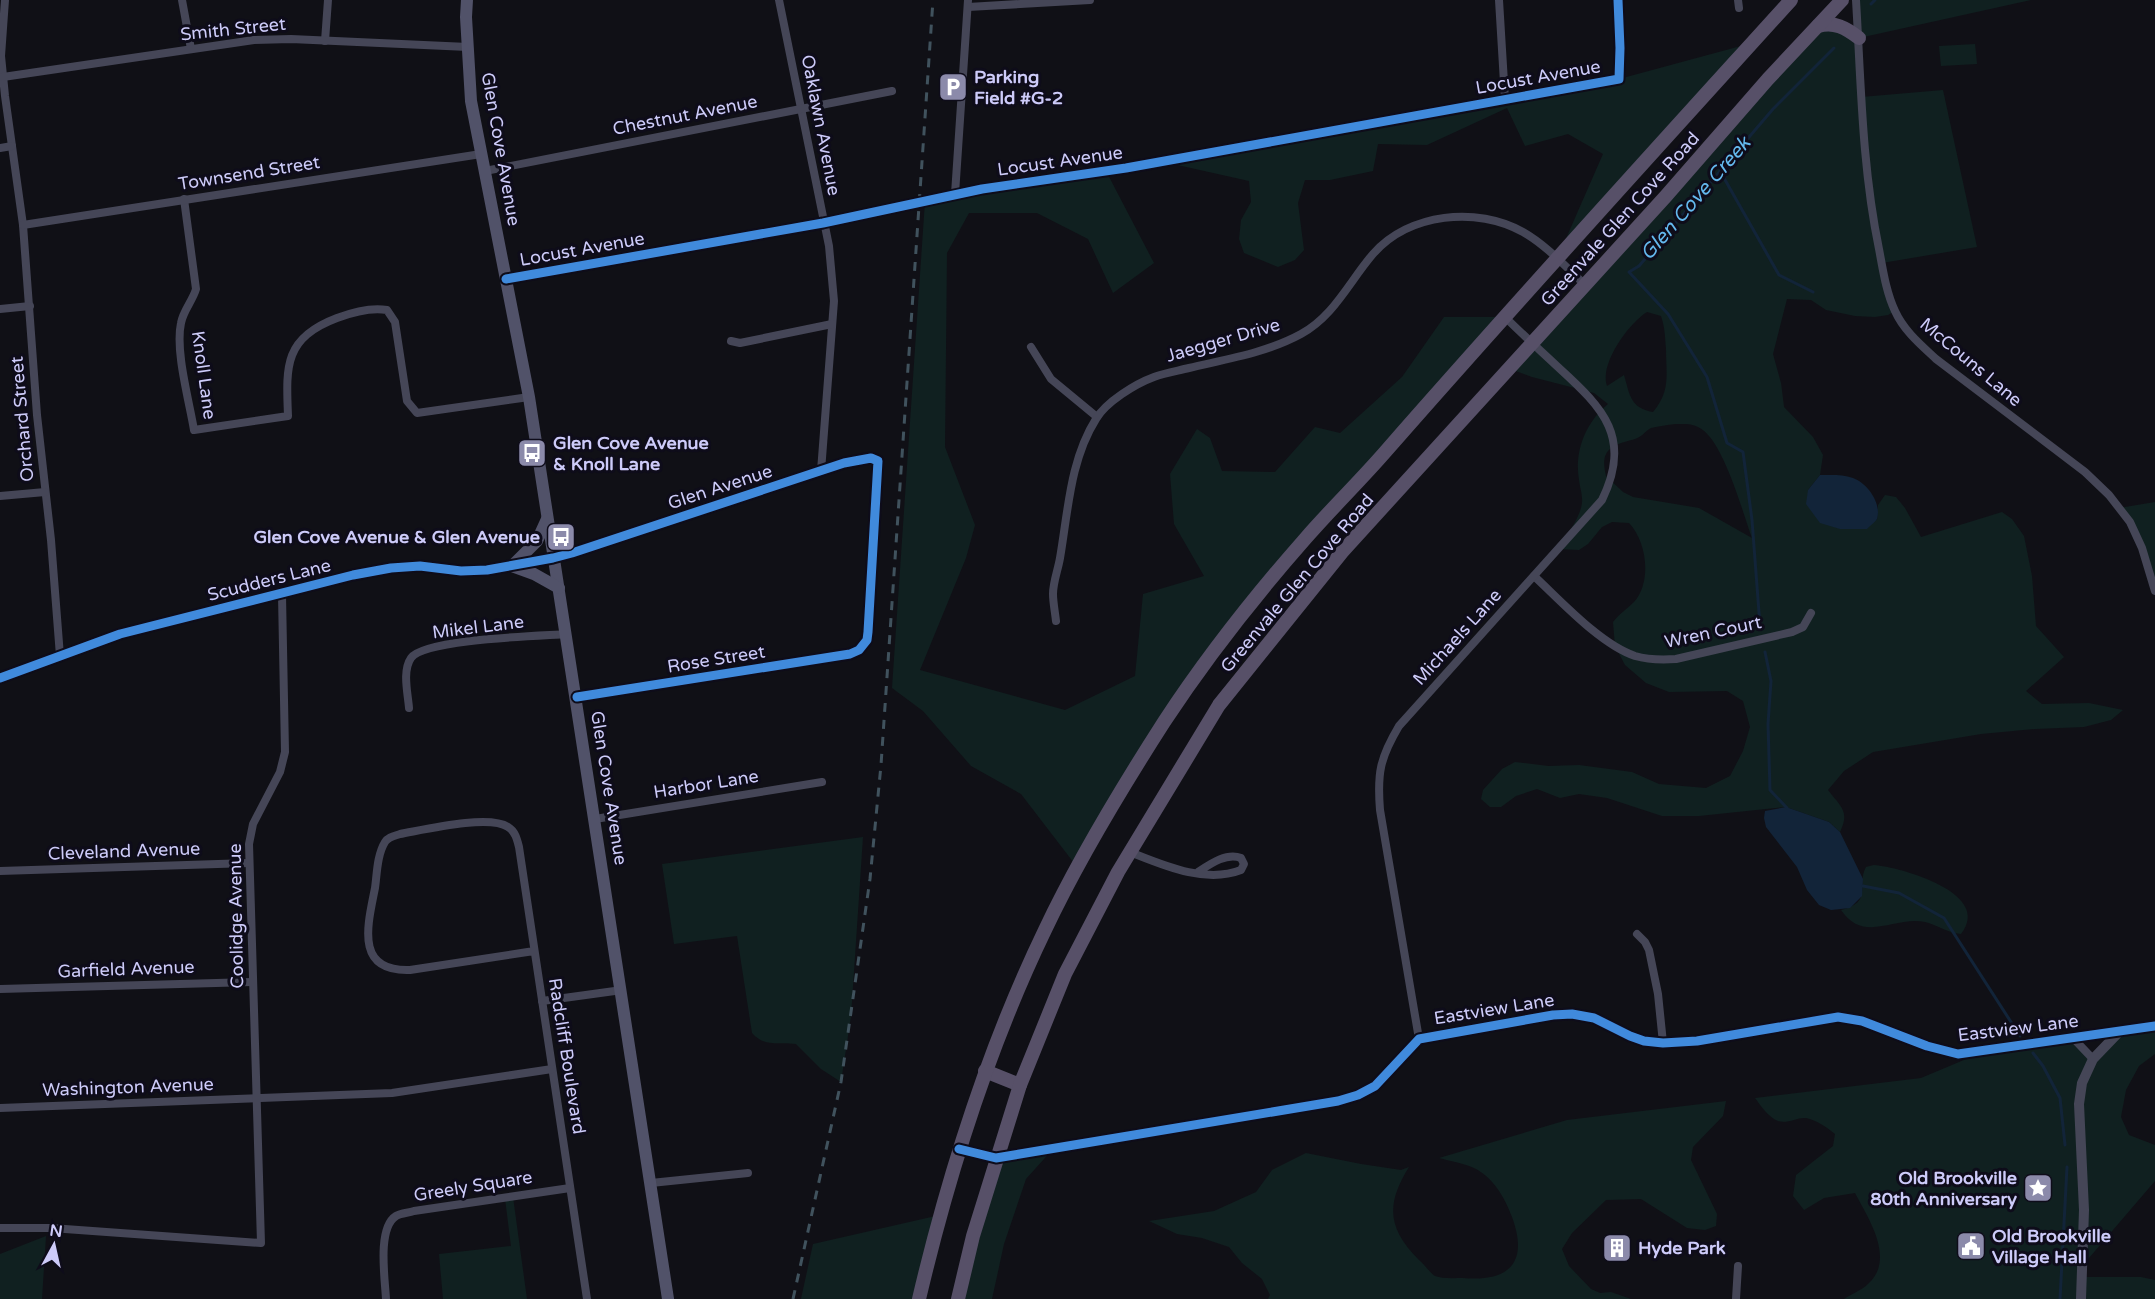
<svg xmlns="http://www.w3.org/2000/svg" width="2155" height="1299" font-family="'Varela Round',sans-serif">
  <rect width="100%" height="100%" fill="#101016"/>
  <g fill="#102020" fill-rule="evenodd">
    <path d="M1856,0h175l-172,38 2,59 82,-7 34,157 -95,16 13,48 -7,4 -13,2 -20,-1 -29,-6 -15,-10 -24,-1 -14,55 8,29 3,24 29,30 10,18 -3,20 -12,15 69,30 1,-15 7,-10 11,2 9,11 16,29 81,-25 10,7 12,17 8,40 4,50 28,31 -38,34 16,13 47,-1 34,7 -12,10 -27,7 -49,2 -54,5 -108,18 -29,19 -16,19c13,17 22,21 12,42l-11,-10 -43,-15 -87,9h-37l-55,-18 -28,-4 -19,4 -23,-9 -21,7 -15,11h-11l-9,-8 2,-9 19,-21 13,-7 33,4 31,-1 53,7 27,12 47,4 24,-12 13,-25 7,-24 -7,-26 -16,-10 -58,1 -23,-9 -21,-18 -10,-19 -2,-24c6,-8 14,-13 21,-20 18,-20 13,-60 -5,-79l-17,-1 -10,5 -14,17 -9,6 -21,-1c8,-13 19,-27 23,-41 3,-11 -1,-19 -2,-28 -5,-29 7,-58 29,-76l-14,-11 -62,-16 -22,-8 308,-343 40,12zM1647,312l14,4c4,12 4,21 5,33 0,25 5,42 -13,63 -23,-4 -23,-17 -29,-37l-17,11c-8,-22 22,-63 40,-74zM1675,424c7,0 16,-1 23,3 25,11 44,84 54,111l-53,-30 -66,-11 -10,-5 -17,-16c-7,-28 7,-31 29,-37 7,-2 10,-8 16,-11 8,-2 16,-3 24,-4z"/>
    <path d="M1752,43l-195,216 46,-105 -35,-20 -43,12 -18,-38 -80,37 -49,-1 -5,27 -43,9h-25l-7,23 6,47 -9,10 -17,7 -34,-14 -5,-14 2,-19 10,-18 -2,-21 -85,-19 455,-83z"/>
    <path d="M1975,44l2,20 -36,2 -2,-20z"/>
    <path d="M1106,171l48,92 -41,30 -25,-54 -51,-26h-68l-22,40 -2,194 30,78 -9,33 -46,112 145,40 70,-34 8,-82 61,-18 -30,-52 -4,-50 27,-45 13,9 12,33 53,1 40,-45 25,6 62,-56 42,-60h61l-261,295 -167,255 -56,-73 -50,-28 -48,-55 -31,-23 33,-487z"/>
    <path d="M2155,502v89l-4,-16 -32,-67z"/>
    <path d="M863,837l-12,179 -10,66 -20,-13 -25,-25c-17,-3 -31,4 -44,-11l-15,-97 -63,8 -12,-80z"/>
    <path d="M1874,865c26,2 120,28 87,69 -13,-1 -24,-9 -36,-12 -31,-6 -61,22 -84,-12 33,-8 15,-25 25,-43z"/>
    <path d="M2155,1027v27l-16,12 -13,24 -5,27 8,18 26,10v36l-72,84v12h58l14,3v19h-311c7,-5 18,-9 24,-15 28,-25 0,-66 -13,-91l-31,5 -20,12 -11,-14 3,-21 37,-29 2,-12c-7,-6 -19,-14 -29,-16 -9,-1 -18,6 -28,3 -10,-4 -17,-15 -23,-23l166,-20 62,-26 90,-14 17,19 30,-24z"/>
    <path d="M1726,1101l-3,15 -30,31 -2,13 26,54 -1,12 -11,4 -18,-2 -46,-29 -35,1 -34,33 -10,16 7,17 22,23 9,4 11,-1 20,7h-363l2,-4 -8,-16 -20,-16 -13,-16 -27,-9 -25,-4 -28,-13 65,-10 42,-19 16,-22 34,-17 55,11 40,6 8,-3c-23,37 -22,61 10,93 5,4 11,13 16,16 7,3 20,2 28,2 46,4 66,-15 49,-61 -7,-19 -19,-40 -38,-49 -11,-5 -24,-7 -35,-10l128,-38z"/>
    <path d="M1053,1149l-27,30 -22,65 -12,55h-34l38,-141z"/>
    <path d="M513,1197l14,102h-84l-4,-45 72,-8 -6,-48z"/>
    <path d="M940,1215l-21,84h-118l12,-55z"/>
    <path d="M46,1236l-4,63h-42v-45z"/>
  </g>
  <g fill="#122439">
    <path d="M1820,475c11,0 22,-1 33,3 14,5 29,25 24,41 -2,3 -7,7 -10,10h-27l-20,-6 -14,-19 2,-14z"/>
    <path d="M1786,807l43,15 11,10 23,47 -1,17 -12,12 -19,2 -12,-5 -12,-15 -10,-23 -31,-40 -2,-9 1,-7z"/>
  </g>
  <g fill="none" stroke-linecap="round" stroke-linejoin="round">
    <g stroke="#122439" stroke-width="3">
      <path d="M1871,4l4,-4"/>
      <path d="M1720,171l59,104 34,17"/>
      <path d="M1760,626l-8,-106 -9,-68 -16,-9 -20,-66 -39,-63 -39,-42 10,-6 134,-157 61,-61"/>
      <path d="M1765,652l6,29 -3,43 2,66 17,18"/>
      <path d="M1863,886l36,7 45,25 76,118"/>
      <path d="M2033,1053l10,13 17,32 5,47"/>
      <path d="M2060,1299l7,-132"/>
    </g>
    <g stroke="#454657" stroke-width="8">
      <path d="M5,0l-4,56 4,40 18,129 14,190 14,125 9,116"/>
      <path d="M182,0l9,49"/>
      <path d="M779,0l50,246 5,55 -13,170"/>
      <path d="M1499,0l6,99"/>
      <path d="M1738,0l1,8"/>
      <path d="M1856,0c5,83 6,167 23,249 4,21 7,43 16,62 9,20 26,34 41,48l149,113 24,23 21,27 12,26 13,43"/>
      <path d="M968,7l122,-7"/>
      <path d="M325,41l3,-41"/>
      <path d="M3,77l251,-37 37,-1 177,8"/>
      <path d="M0,148l12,-2"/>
      <path d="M485,171l407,-80"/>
      <path d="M955,194l13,-194"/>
      <path d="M184,199l12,90c-3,11 -13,22 -15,34 -6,28 8,77 13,107l94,-14c-2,-50 -4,-78 49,-98 16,-6 33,-11 50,-8l8,12 12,79 10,12 112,-16"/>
      <path d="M23,225l458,-71"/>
      <path d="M506,279l317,-56 159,-34 144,-21 493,-89 1,-31 -2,-48"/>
      <path d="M0,309l30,-3"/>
      <path d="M731,341l9,2 92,-19"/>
      <path d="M1031,347l20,32 46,38"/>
      <path d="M0,496l45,-4"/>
      <path d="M553,558l19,-5 272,-90 27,-5 7,3 -10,171 -1,8 -8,10 -9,4 -273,43"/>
      <path d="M1534,576c27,25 66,68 101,80 14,4 27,4 41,3l116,-27 11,-5 8,-14"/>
      <path d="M1056,621c-1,-9 -3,-19 -3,-27 0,-12 5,-24 7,-36 8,-46 10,-98 36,-139 10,-17 39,-35 58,-42 11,-4 23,-6 35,-9 38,-9 77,-15 112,-34 33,-18 48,-52 72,-80 36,-41 104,-48 150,-22 23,13 43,35 62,53"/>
      <path d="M409,708c-1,-14 -7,-37 2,-50 13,-19 129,-22 156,-24"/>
      <path d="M595,819l227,-37"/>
      <path d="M1130,852c33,13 75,32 111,18l3,-6 -3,-6c-14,-6 -31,6 -43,14"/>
      <path d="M0,871l249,-8"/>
      <path d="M1637,934l8,8 4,8 9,44 5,49"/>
      <path d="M534,951l-124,19c-56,2 -42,-46 -35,-82 2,-14 2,-33 10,-46 3,-5 9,-6 15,-8 23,-4 89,-20 108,-7 7,4 9,12 11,20l68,452"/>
      <path d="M0,989l252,-7"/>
      <path d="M542,1001l80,-11"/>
      <path d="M2073,1038l20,21"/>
      <path d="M1419,1039l-39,-229c-3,-37 0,-52 19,-84l203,-226c30,-62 2,-91 -43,-132 -18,-17 -36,-33 -54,-51"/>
      <path d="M0,1108l392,-15 160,-24"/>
      <path d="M959,1149l37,9 342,-57 20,-6 17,-9 44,-47 134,-24 19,-1 22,4 36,18 14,5 19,2 34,-2 141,-24 24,4 65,25 31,8 161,-22"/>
      <path d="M651,1183l97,-10"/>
      <path d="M0,1228h51l210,15 -12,-399 4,-20 27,-52 5,-20 -3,-157"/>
      <path d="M386,1299c-1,-20 -9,-71 10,-83 5,-3 12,-3 18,-5l156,-23"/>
      <path d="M1736,1299l2,-33"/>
    </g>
    <g stroke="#454657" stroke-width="10">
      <path d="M0,678l120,-44 233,-59 38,-7 29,-2 41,5 26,-1 66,-12"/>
      <path d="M2081,1299l3,-89 -5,-106 3,-21 11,-24 26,-27 36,-6"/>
    </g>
    <g stroke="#515269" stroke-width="12">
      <path d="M467,0l-1,17 5,84 58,296 139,902"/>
      <path d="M547,519l-10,22 -25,25 22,8 25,14"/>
    </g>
    <g stroke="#575068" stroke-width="14">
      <path d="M1818,26c16,-5 28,2 41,12"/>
      <path d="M985,1071l35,14"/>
      <path d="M919,1299c30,-127 69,-251 126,-369 34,-72 76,-141 119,-208 42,-64 90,-125 141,-183 26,-30 55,-58 81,-88 133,-152 269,-301 405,-451"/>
      <path d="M958,1299l15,-63 47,-151 45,-111 53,-102 101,-167 123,-153 324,-356 102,-117 74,-79"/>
    </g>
    <path stroke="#40525d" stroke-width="3" stroke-dasharray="9 8" stroke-linecap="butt" d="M793,1299l48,-217 29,-203 11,-114 52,-765"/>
    <g stroke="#0e0c1a" stroke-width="13">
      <g id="cycleway">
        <path d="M506,279l317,-56 159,-34 144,-21 493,-89 1,-31 -2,-48"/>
        <path d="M0,678l120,-44 233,-59 38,-7 29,-2 41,5 26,-1 66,-12 19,-5 272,-90 27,-5 7,3 -10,171 -1,8 -8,10 -9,4 -273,43"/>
        <path d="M959,1149l37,9 342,-57 20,-6 17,-9 44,-47 134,-24 19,-1 22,4 36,18 14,5 19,2 34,-2 141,-24 24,4 65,25 31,8 197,-28"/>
      </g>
    </g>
    <use href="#cycleway" stroke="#408adc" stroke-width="9"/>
  </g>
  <defs>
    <g id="parking-square" transform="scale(1.5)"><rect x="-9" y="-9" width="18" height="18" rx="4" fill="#8b8aaa" stroke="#0e0c1a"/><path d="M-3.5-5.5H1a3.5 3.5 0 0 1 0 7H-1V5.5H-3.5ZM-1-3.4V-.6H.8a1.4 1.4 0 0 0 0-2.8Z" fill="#fff"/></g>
    <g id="bus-square" transform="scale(1.5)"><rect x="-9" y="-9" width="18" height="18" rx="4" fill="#8b8aaa" stroke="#0e0c1a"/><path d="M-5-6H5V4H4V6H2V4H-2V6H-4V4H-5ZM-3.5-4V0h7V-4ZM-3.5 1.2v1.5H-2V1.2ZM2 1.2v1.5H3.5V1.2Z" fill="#fff"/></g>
    <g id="sight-square" transform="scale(1.5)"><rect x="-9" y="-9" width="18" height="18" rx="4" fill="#8b8aaa" stroke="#0e0c1a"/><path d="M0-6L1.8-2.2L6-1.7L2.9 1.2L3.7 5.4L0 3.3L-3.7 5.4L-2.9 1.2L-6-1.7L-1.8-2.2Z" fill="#fff"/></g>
    <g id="civic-square" transform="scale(1.5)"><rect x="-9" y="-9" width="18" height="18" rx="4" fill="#8b8aaa" stroke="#0e0c1a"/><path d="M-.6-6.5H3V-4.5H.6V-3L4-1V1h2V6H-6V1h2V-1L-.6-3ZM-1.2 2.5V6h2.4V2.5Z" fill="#fff"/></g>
    <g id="building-square" transform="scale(1.5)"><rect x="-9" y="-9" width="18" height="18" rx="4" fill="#8b8aaa" stroke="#0e0c1a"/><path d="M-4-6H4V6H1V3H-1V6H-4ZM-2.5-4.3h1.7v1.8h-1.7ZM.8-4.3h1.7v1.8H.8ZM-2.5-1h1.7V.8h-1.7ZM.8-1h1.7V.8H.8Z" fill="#fff"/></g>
  </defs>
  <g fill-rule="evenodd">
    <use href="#parking-square" x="953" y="87"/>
    <use href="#bus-square" x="532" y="453"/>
    <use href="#bus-square" x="561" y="537"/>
    <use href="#sight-square" x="2038" y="1188"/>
    <use href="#civic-square" x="1971" y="1246"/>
    <use href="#building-square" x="1617" y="1248"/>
  </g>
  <g text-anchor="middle" stroke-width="6" stroke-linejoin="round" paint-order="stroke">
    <g font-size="18" fill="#cdcbf9" stroke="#0e0c1a">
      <text transform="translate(233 29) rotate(-6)" y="6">Smith Street</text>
      <text transform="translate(1538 77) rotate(-10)" y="6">Locust Avenue</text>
      <text transform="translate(685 115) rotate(-11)" y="6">Chestnut Avenue</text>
      <text transform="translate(821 125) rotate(79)" y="6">Oaklawn Avenue</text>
      <text transform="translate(501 149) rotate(80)" y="6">Glen Cove Avenue</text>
      <text transform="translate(1060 161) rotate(-8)" y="6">Locust Avenue</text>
      <text transform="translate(249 173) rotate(-9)" y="6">Townsend Street</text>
      <text transform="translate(1620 219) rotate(-48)" y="6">Greenvale Glen Cove Road</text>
      <text transform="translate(582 249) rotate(-10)" y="6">Locust Avenue</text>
      <text transform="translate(1223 340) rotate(-16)" y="6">Jaegger Drive</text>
      <text transform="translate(1971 362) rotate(40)" y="6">McCouns Lane</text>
      <text transform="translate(204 375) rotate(82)" y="6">Knoll Lane</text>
      <text transform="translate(22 419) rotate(-95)" y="6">Orchard Street</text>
      <text transform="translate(720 487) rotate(-18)" y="6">Glen Avenue</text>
      <text transform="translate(269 580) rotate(-14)" y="6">Scudders Lane</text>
      <text transform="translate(1297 583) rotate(-50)" y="6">Greenvale Glen Cove Road</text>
      <text transform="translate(478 627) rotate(-7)" y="6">Mikel Lane</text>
      <text transform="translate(1713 632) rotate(-12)" y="6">Wren Court</text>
      <text transform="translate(1457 637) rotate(-48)" y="6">Michaels Lane</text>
      <text transform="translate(716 659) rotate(-9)" y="6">Rose Street</text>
      <text transform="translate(706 784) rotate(-9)" y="6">Harbor Lane</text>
      <text transform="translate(609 788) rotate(81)" y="6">Glen Cove Avenue</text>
      <text transform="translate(124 851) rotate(-2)" y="6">Cleveland Avenue</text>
      <text transform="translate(236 916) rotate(-91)" y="6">Coolidge Avenue</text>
      <text transform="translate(126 969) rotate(-2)" y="6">Garfield Avenue</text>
      <text transform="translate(1494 1009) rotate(-9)" y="6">Eastview Lane</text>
      <text transform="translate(2018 1028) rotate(-7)" y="6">Eastview Lane</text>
      <text transform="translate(567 1056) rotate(81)" y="6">Radcliff Boulevard</text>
      <text transform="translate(128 1087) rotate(-2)" y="6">Washington Avenue</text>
      <text transform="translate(473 1186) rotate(-9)" y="6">Greely Square</text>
    </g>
    <g font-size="18" font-weight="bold" fill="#cdcbf9" stroke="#0e0c1a" text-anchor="start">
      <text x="974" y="83">Parking<tspan x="974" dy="21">Field #G-2</tspan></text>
      <text x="553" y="449">Glen Cove Avenue<tspan x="553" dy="21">&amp; Knoll Lane</tspan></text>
      <text x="540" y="543" text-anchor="end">Glen Cove Avenue &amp; Glen Avenue</text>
      <text x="2017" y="1184" text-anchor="end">Old Brookville<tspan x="2017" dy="21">80th Anniversary</tspan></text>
      <text x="1992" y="1242">Old Brookville<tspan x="1992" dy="21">Village Hall</tspan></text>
      <text x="1638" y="1254">Hyde Park</text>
    </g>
    <g font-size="20" font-style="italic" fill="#64b9ee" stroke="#0e0c1a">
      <text transform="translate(1695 198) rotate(-49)" y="7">Glen Cove Creek</text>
    </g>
  </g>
  <g transform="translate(54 1245) rotate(8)" stroke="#0e0c1a" stroke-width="4.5" paint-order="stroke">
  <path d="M0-4.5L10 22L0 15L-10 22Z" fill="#cdcbf9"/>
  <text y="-9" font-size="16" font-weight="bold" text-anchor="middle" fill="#cdcbf9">N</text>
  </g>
</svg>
